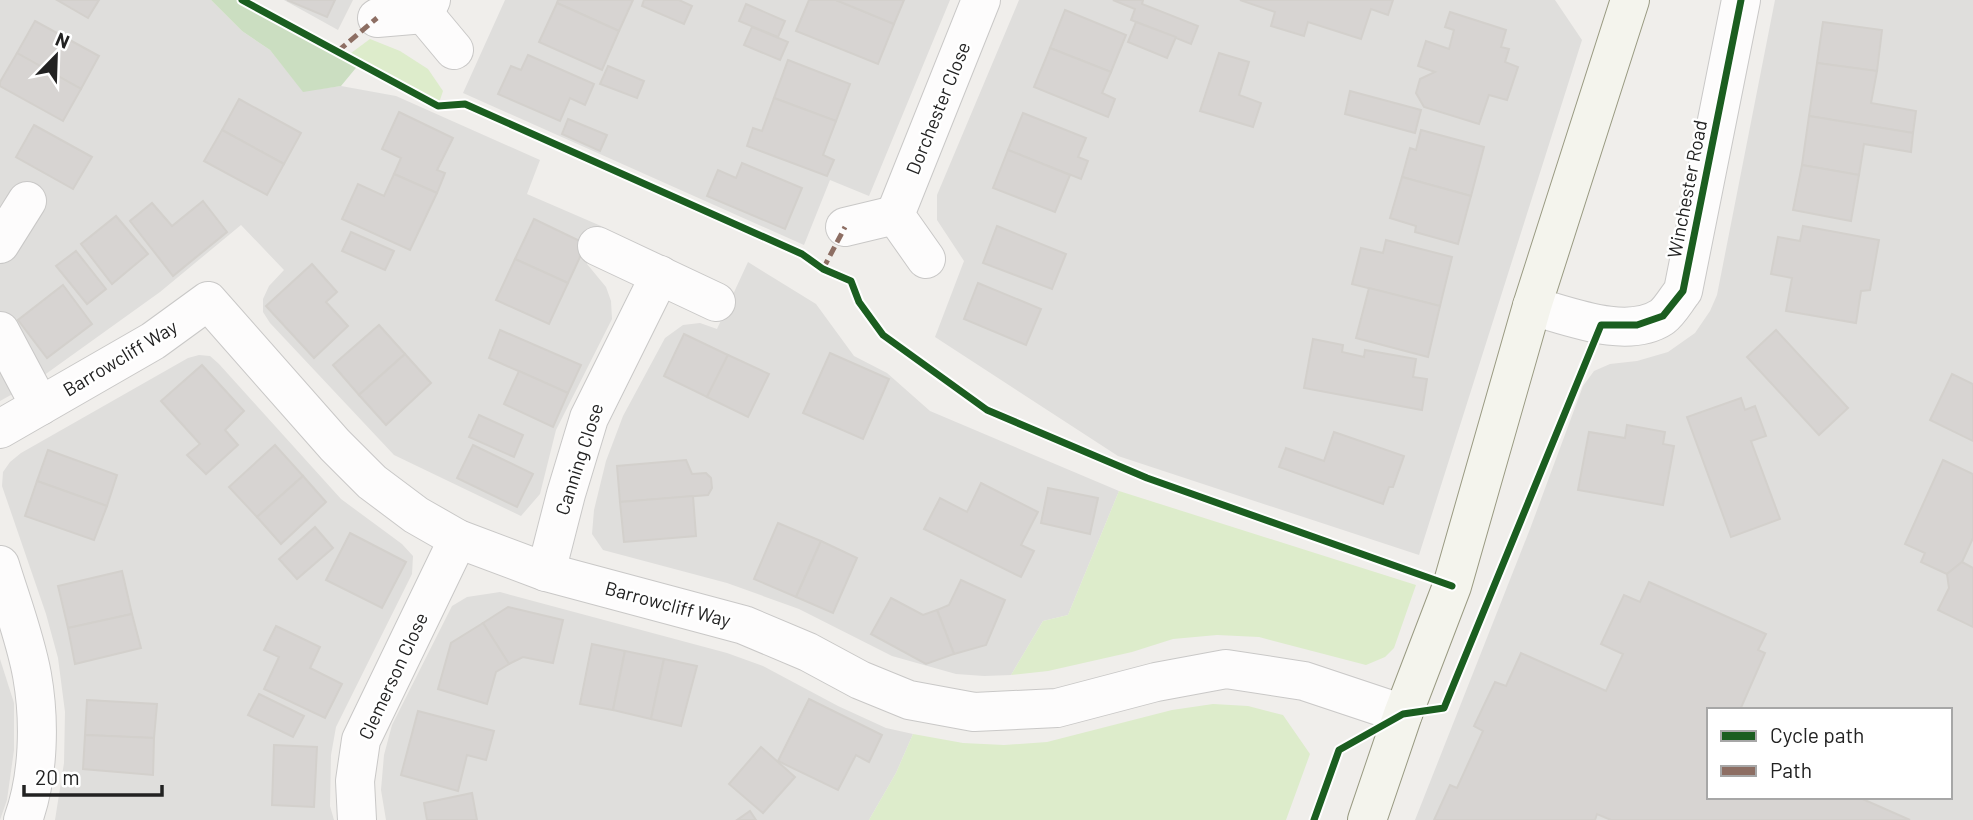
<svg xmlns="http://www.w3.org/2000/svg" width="1973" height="820" font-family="Barlow,sans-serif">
  <rect width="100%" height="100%" fill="#f0eeeb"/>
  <g fill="#dfdedc" fill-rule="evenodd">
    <path d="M0,0h211l31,31 28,19 33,41 38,-5 55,10 144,64 -13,34 74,32 -14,38 19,23 5,14 1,18 -56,111 -16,64 -19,22 -127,-61 -124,-132 -7,-11v-13l6,-13 15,-16 -43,-45 -81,67 -124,89 -36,20z"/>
    <path d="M284,0h69l-15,30z"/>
    <path d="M505,0h445l-81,196 -39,-16 -26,65 -341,-152z"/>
    <path d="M1019,0h536l27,40 -163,515 -301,-99 -183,-119 29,-76 -27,-41v-25z"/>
    <path d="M1775,0h198v820h-558l115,-291 53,-143 11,-15 16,-7 27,-3 31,-9 27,-19 15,-22 7,-16zM1709,710h241v87h-241z"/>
    <path d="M748,262l68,42 38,52 33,17 43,38 189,80 -51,124 -25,6 -32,54 -27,1 -28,-2 -64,-18 -93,-47 -72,-26 -124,-33 -11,-16 2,-24 12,-49 17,-45 42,-78 18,-13 17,-2 17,6z"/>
    <path d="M199,355l11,1 9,8 122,135 61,45 11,12 -1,18 -76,153 -5,28 -1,51 4,14h-279l9,-57 1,-51 -7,-54 -12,-44 -44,-128 1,-14 7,-10 11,-9 167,-95z"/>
    <path d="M500,592l227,61 36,13 75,40 48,22 27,6 -17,39 -27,47h-483l-5,-30 3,-35 8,-30 60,-119 15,-9z"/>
    <path d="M0,659l14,44v47l-7,50 -7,20z"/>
  </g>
  <g fill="#ddeccb">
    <path d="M370,39l30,12 28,18 15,22 -5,15 -91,-50z"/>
    <path d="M1119,491l297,94 -22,63 -9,9 -19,8 -107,-28 -42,-2 -44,4 -41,13 -84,19 -37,4 32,-54 25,-6z"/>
    <path d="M1213,704l35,2 35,9 27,39 -24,66h-417l27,-47 17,-39 50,9 41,2 43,-3 125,-32z"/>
  </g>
  <path fill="#cbdec1" d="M211,0h39l30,20 80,43 -19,23 -38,6 -33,-42 -28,-19z"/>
  <g fill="#d7d4d2" stroke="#d3d0cc" stroke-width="2">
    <path d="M57,0h42l-11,18z"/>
    <path d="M287,0h48l-8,17z"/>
    <path d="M558,0h75l-14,31 -62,-28z"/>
    <path d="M644,0h35l13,6 -8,18 -42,-18z"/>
    <path d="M809,0h27l58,24 -16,40 -82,-33z"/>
    <path d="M836,0h68l-10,24z"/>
    <path d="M1113,0h30l-1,4 56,22 -7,18 -60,-24 4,-11z"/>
    <path d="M1240,0h153l-5,15 -17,-6 -10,30 -53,-17 -4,14 -33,-10 4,-14z"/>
    <path d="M557,3l62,28 -17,39 -63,-28z"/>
    <path d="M746,4l39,17 -7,16 -39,-16z"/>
    <path d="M1065,10l61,25 -15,37 -61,-24z"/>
    <path d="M1450,12l56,18 -5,17 8,2 -4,13 13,5 -11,33 -18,-5 -10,29 -55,-17 -8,-14 4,-14 15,-7 -17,-6 8,-25 23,8 5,-19 -9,-3z"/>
    <path d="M35,21l64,35 -18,33 -64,-36z"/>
    <path d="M1136,22l40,15 -9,21 -39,-16z"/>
    <path d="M1823,22l59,8 -5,41 -60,-8z"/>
    <path d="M752,27l36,15 -8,18 -36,-15z"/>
    <path d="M1050,48l61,24 -9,21 13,6 -7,18 -74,-30z"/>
    <path d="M17,53l64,36 -18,32 -63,-35v-4z"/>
    <path d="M1219,53l30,9 -10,33 22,8 -8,24 -53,-16z"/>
    <path d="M528,55l66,29 -9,21 -15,-7 -10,23 -62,-27 13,-28 10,4z"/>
    <path d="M788,60l62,24 -14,37 -62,-23z"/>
    <path d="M1817,63l60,8 -6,32 45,8 -3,22 -104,-17z"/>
    <path d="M608,66l36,15 -7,17 -37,-14z"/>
    <path d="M1350,91l71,19 -6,23 -70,-19z"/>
    <path d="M774,98l62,23 -13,34 11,5 -7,16 -80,-30 6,-18 9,3z"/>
    <path d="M239,99l62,34 -17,31 -62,-34z"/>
    <path d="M399,112l54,26 -16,32 8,3 -8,20 -43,-19 7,-16 -19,-9z"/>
    <path d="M1023,113l63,25 -8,19 10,4 -7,18 -73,-29z"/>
    <path d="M1809,116l104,17 -2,19 -47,-8 -5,31 -57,-10z"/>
    <path d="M568,119l39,16 -7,16 -38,-17z"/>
    <path d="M34,125l58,32 -19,32 -57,-32z"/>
    <path d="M222,130l62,34 -17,31 -63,-34z"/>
    <path d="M1421,130l63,17 -13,49 -69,-19 8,-29 6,2z"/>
    <path d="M1008,150l62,25 -15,37 -62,-24z"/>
    <path d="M742,163l60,25 -17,41 -78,-33 11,-26 18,8z"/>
    <path d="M1802,165l57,10 -8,46 -58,-11z"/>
    <path d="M394,174l43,19 -27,57 -68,-31 16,-35 26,12z"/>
    <path d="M1402,177l69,19 -13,48 -43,-12 1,-6 -26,-8z"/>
    <path d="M203,201l24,31 -54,44 -43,-55 22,-18 20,23z"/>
    <path d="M116,216l32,38 -36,30 -31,-40z"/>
    <path d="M534,219l52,25 -18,39 -53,-24z"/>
    <path d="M997,226l69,28 -14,35 -69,-26z"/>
    <path d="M1803,226l76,14 -9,50 -9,1 -5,32 -70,-12 6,-33 -21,-4 7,-37 22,4z"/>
    <path d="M351,232l43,19 -9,19 -43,-19z"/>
    <path d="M1386,240l66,17 -12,49 -88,-22 9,-36 22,5z"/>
    <path d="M76,251l30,38 -19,15 -31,-38z"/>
    <path d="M515,259l53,24 -19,41 -53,-24z"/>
    <path d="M312,264l25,28 -11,10 22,24 -34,32 -48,-52z"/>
    <path d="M978,283l63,26 -15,36 -62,-26z"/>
    <path d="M63,285l29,39 -45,34 -29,-38z"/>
    <path d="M1369,288l71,18 -12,51 -72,-19z"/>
    <path d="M379,325l26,29 -46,41 -26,-30z"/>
    <path d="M500,330l81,35 -13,28 -79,-35z"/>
    <path d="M1776,330l72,78 -29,27 -72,-78z"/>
    <path d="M684,334l44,21 -21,42 -43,-21z"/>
    <path d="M1313,339l30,6 -1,7 22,5 1,-7 51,9 -3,18 14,2 -5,31 -118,-22z"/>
    <path d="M830,353l59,26 -26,60 -60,-26z"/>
    <path d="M405,354l26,29 -45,42 -27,-30z"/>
    <path d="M728,355l41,19 -21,43 -41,-20z"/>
    <path d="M202,365l42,46 -19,19 13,15 -32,29 -19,-19 13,-11 -39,-43z"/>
    <path d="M519,371l49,22 -15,34 -49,-23z"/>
    <path d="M1952,374l21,10v57l-43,-21z"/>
    <path d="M1741,398l4,12 10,-4 11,30 -15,5 29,78 -49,18 -44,-120z"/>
    <path d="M479,415l44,20 -9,22 -45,-20z"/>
    <path d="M1627,425l38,7 -2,12 11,2 -11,59 -85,-15 11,-58 36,6z"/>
    <path d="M1334,432l70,24 -11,31h-4l-6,17 -104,-37 7,-19 38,13z"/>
    <path d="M275,445l28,31 -46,41 -28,-30z"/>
    <path d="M473,445l60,29 -16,33 -60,-29z"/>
    <path d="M48,450l69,25 -10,31 -70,-25z"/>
    <path d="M686,460l6,14 14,-1 5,5 1,10 -4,7 -88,7 -3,-36z"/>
    <path d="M1943,460l30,14v64l-11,24 -15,12 -26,-12 4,-9 -20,-9z"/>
    <path d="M303,476l23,26 -45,42 -24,-27z"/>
    <path d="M37,481l70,25 -13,34 -69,-24z"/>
    <path d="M981,483l57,29 -17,33 13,6 -13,26 -97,-48 16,-31 27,14z"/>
    <path d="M1048,488l50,10 -8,36 -49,-11z"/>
    <path d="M693,496l3,40 -72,6 -4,-40z"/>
    <path d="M778,523l43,18 -25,56 -42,-18z"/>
    <path d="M315,527l18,21 -36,31 -18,-20z"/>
    <path d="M350,533l56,29 -24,46 -56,-28z"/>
    <path d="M821,541l36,17 -24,55 -37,-16z"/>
    <path d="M1962,562l11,6v59l-35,-17 11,-22 -2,-14z"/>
    <path d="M122,571l10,43 -64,14 -10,-42z"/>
    <path d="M961,580l44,20 -19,45 -32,9 -17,-44 12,-5z"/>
    <path d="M1649,582l117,52 -8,16 7,3 -25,57h-31v87h149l52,23h-299l-14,-6 -2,6h-161l16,-35 7,3 26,-57 -9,-5 21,-44 11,4 15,-33 85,38 17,-37 -22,-10 23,-49 16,7z"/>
    <path d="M891,598l32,17 14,-5 17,44 -28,10 -55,-30z"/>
    <path d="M508,607l55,13 -10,43 -30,-6 -14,7 -26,-41z"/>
    <path d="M132,614l9,34 -66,16 -7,-36z"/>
    <path d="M483,623l26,41 -13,8 -9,32 -49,-15 13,-46z"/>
    <path d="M276,626l44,21 -10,21 32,16 -17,34 -61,-29 15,-32 -15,-7z"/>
    <path d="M592,644l33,7 -12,59 -33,-6z"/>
    <path d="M625,651l39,8 -13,60 -38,-9z"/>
    <path d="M664,659l33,7 -16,60 -30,-7z"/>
    <path d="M259,694l45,22 -11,21 -45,-22z"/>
    <path d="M809,699l73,36 -13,27 -13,-7 -18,35 -60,-29z"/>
    <path d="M87,700l70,4 -3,34 -69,-3z"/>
    <path d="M418,711l76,20 -8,29 -19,-5 -9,36 -57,-16z"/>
    <path d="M85,735l69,3 -1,37 -70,-6z"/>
    <path d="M274,745l43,2 -3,60 -42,-2z"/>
    <path d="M761,747l34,30 -32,36 -34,-29z"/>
    <path d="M472,793l5,27h-50l-3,-17z"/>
    <path d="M750,811l6,9h-19z"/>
  </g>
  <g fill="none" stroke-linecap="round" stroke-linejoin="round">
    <g stroke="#c9c8c7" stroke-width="40">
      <g id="street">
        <path d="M424,14l30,36"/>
        <path d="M377,18l47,-4 7,-14"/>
        <path d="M845,227l50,-12"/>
        <path d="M0,244l27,-43"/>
        <path d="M597,246l119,56"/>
        <path d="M926,259l-31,-44 86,-215"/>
        <path d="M1532,306c37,10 95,34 130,11 8,-6 15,-19 21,-26l58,-291"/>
        <path d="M0,331l40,75"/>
        <path d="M0,429l153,-88 55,-40 127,144 37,37 44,33 42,24 88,33 198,53 64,27 52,28 49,20 65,12 83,-4 99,-26 70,-13 78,12 99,33"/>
        <path d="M0,565c11,36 25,72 32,110 8,45 7,101 -9,145"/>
        <path d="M546,572l20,-78 23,-76 71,-143"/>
        <path d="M357,820l-2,-39 6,-41 97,-201"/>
      </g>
    </g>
    <g stroke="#999a82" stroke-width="40">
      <path id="secondary" d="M1367,820l36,-106 49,-128 80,-280 98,-306"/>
    </g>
    <use href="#street" stroke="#fdfcfc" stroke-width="38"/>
    <use href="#secondary" stroke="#f4f4ed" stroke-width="38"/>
    <g stroke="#8d6e63" stroke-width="5" stroke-dasharray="10 5" stroke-linecap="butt">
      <path d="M338,51l39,-33"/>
      <path d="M823,269l22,-42"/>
    </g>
    <g stroke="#fff" stroke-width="11">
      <g id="cycleway">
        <path d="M242,0l196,106 27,-2 337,150 21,15 28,12 8,21 24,33 104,75 160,68 305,108"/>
        <path d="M1314,820l25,-70 64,-36 41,-6 157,-383h36l26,-9 20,-25 58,-291"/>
      </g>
    </g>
    <use href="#cycleway" stroke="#1b5e20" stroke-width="7"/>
  </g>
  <g text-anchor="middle" stroke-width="5" stroke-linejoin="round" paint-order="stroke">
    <g font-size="19" fill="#222" stroke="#fff">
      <text transform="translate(938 108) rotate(-68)" y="7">Dorchester Close</text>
      <text transform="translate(1687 189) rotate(-79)" y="7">Winchester Road</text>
      <text transform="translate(120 358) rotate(-31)" y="7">Barrowcliff Way</text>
      <text transform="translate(579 459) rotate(-72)" y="7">Canning Close</text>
      <text transform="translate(668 604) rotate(15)" y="7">Barrowcliff Way</text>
      <text transform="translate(393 676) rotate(-65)" y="7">Clemerson Close</text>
    </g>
  </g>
  <rect x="1707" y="708" width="245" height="91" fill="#ffffff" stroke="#a7a7a7" stroke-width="2"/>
  <rect x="1721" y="731" width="35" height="10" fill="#1b5e20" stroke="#a7a7a7" stroke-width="2"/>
  <text x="1770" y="743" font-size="21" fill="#222222">Cycle path</text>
  <rect x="1721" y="766" width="35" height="10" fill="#8d6e63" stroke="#a7a7a7" stroke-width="2"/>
  <text x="1770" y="778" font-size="21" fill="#222222">Path</text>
  <g transform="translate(56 56) rotate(23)" stroke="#ffffff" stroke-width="5" paint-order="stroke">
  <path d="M0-5L12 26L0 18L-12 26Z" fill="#222222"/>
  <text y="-10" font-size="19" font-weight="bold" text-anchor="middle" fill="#222222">N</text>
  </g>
  <path d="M24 785v10h138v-10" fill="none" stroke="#222222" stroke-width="3.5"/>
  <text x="35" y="785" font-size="21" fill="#222222" stroke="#ffffff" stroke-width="5" paint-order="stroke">20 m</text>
</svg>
